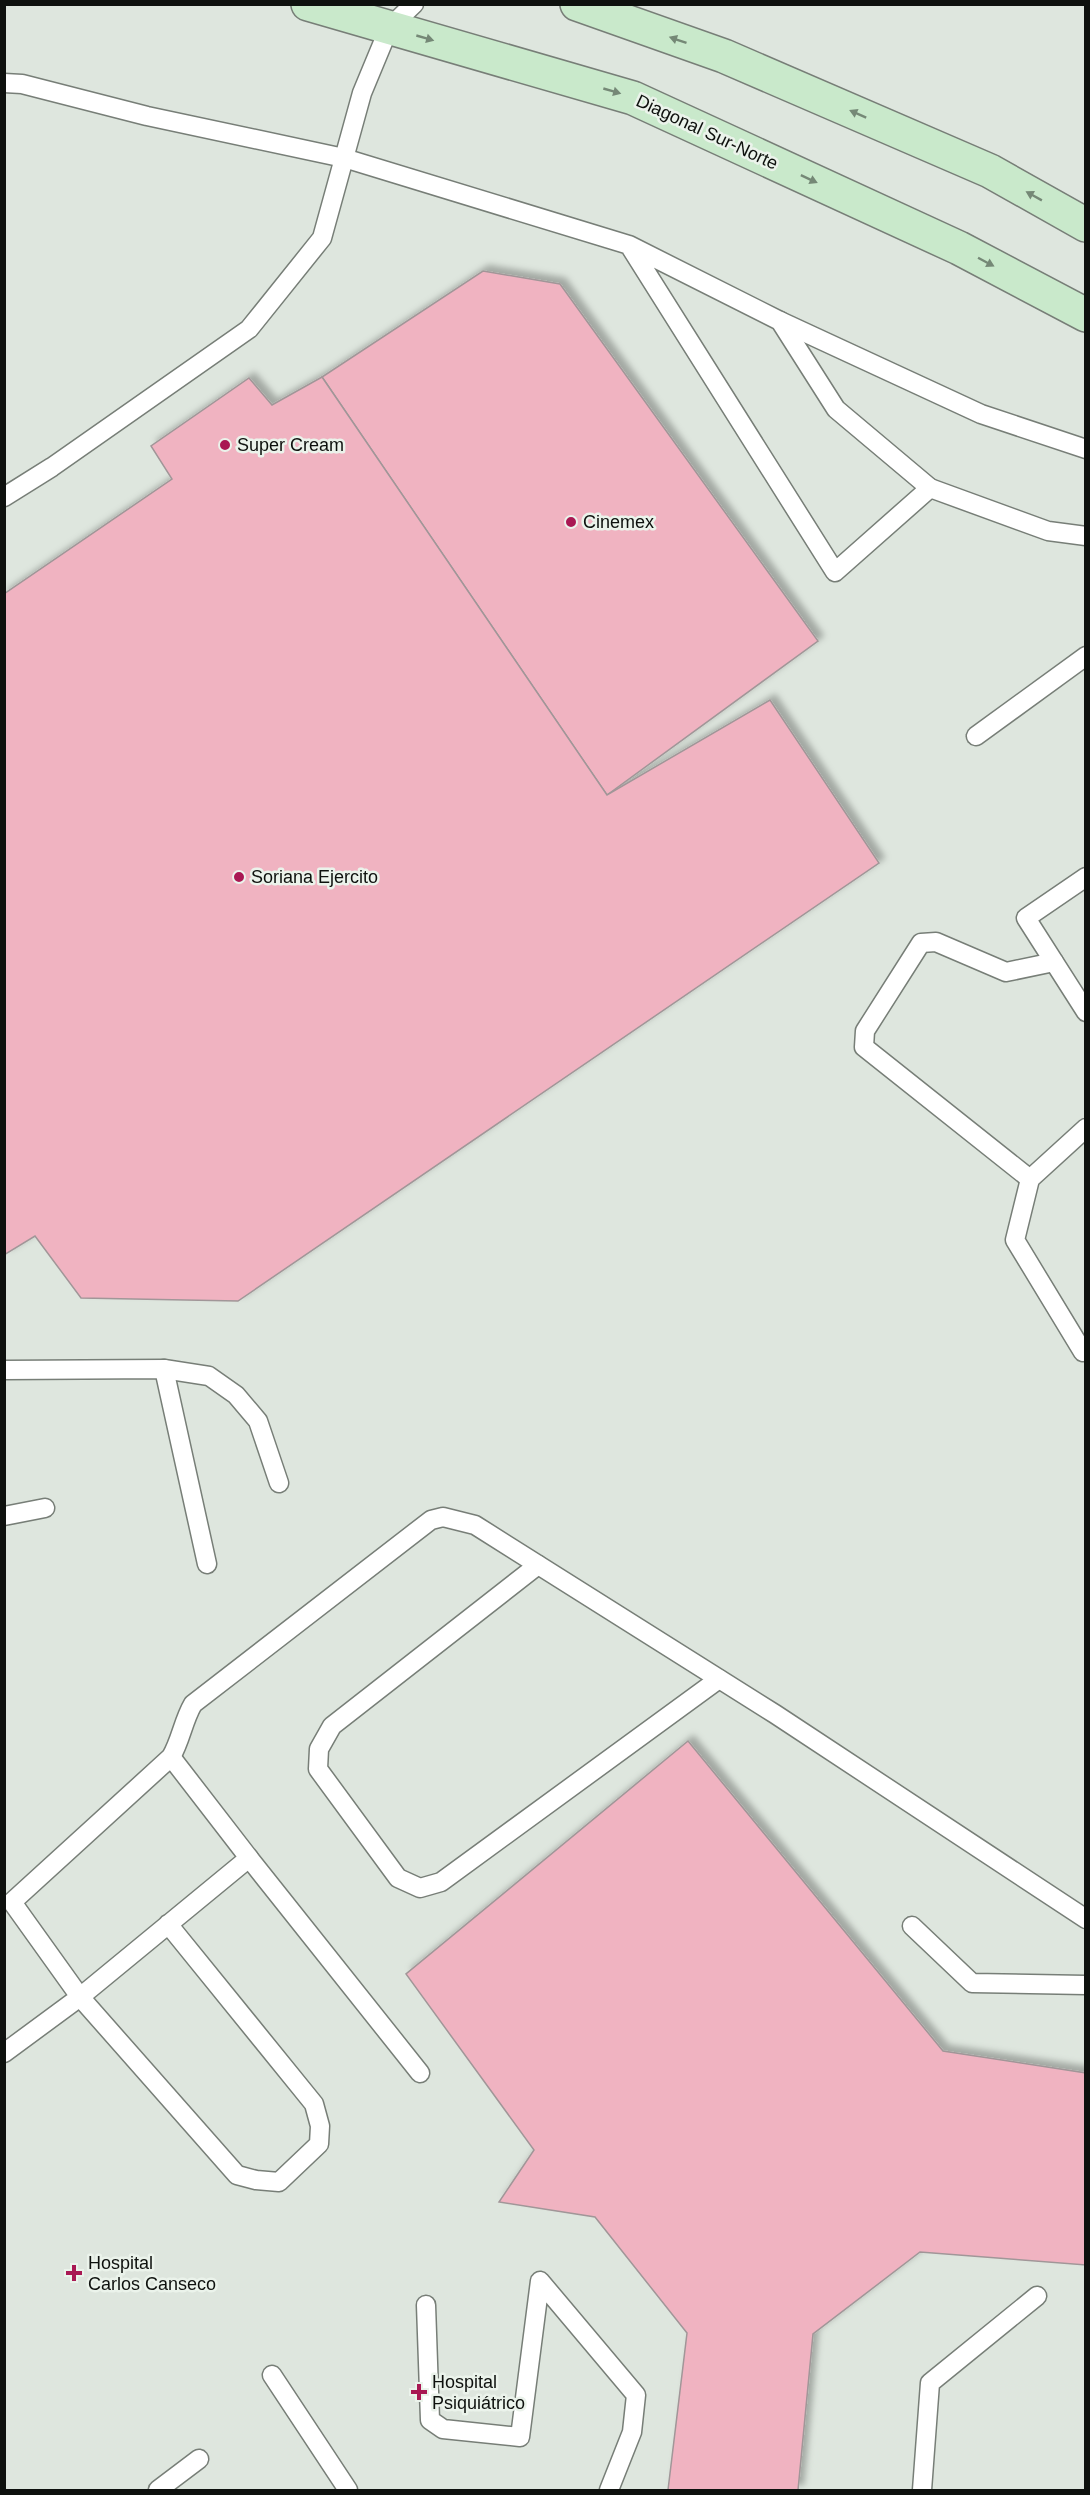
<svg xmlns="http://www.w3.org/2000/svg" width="1090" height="2495" font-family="Arial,sans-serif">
  <defs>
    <filter id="shadow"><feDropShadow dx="5.5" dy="-5.5" stdDeviation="3" flood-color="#0004"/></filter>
  </defs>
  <rect width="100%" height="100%" fill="#dee6de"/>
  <g fill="#f0b3c1" stroke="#a19698" stroke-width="1.5" filter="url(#shadow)">
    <path d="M483,271l77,13 258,357 -211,154 -285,-418z"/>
    <path d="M322,377l285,418 163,-95 109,163 -641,438 -157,-3 -46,-62 -31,19v-661l168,-115 -21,-33 98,-68 23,27z"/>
    <path d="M688,1741l255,310 143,22v192l-166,-13 -107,82 -15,156h-130l19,-157 -92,-116 -96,-15 35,-52 -128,-176z"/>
  </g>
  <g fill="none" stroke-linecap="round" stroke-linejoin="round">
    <g stroke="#777e77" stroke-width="21">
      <g id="lane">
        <path d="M4,83l18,1 125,32 197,42 285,87 206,327 95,-84 -94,-79 -56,-88 -151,-76"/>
        <path d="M780,321l201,93 105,35"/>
        <path d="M930,488l118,43 38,5"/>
        <path d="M4,497l48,-30 197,-138 73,-91 40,-145 27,-65 25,-24"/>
        <path d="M976,736l110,-80"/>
        <path d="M1086,877l-60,41 60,94"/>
        <path d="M1030,1179l-166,-132 1,-16 56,-88 15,-1 70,30 48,-10"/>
        <path d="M1083,1352l-68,-112 15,-61 56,-51"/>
        <path d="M164,1369l43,195"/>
        <path d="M4,1370l160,-1 45,7 27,19 22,26 21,62"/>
        <path d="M4,1516l41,-8"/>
        <path d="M538,1565l-206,161 -13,23 -1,20 80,109 22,10 21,-6 278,-203"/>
        <path d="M249,1858l171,215"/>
        <path d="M168,1924l146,180 6,22 -1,18 -40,38 -23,-2 -19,-5 -157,-178 169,-139 -78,-101"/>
        <path d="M912,1926l60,57 114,2"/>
        <path d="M4,2053l76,-56 -68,-95 159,-145c10,-17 12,-36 22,-53l238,-184 12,-3 32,8 300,189 311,205"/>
        <path d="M426,2305l4,115 13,9 77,8 20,-156 96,114 -4,37 -23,58"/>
        <path d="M272,2375l76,115"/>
        <path d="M158,2490l41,-31"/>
        <path d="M922,2490l8,-107 107,-87"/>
      </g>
    </g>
    <g stroke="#777e77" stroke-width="36">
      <g id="secondary">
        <path d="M308,4l325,94 326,150 127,67"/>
        <path d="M577,4l147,52 266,115 96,54"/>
      </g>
    </g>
    <use href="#lane" stroke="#fff" stroke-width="18"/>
    <use href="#secondary" stroke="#c9e9cb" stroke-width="33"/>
  </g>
  <defs><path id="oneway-solid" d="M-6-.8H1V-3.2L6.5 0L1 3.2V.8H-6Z" transform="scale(1.5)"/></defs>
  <g fill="#758876">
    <use href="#oneway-solid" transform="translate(425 38) rotate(16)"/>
    <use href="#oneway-solid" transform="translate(678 40) rotate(-161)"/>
    <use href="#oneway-solid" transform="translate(612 91) rotate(16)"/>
    <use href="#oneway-solid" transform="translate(858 114) rotate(-156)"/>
    <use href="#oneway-solid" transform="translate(809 179) rotate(25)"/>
    <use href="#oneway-solid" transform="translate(1034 196) rotate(-151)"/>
    <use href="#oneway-solid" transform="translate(986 262) rotate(28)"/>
  </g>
  <g fill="#a91853" stroke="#ebf3eb" stroke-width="2">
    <circle cx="225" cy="445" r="6"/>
    <circle cx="571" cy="522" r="6"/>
    <circle cx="239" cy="877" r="6"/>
    <path d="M71 2264h6v6h6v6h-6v6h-6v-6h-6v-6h6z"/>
    <path d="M416 2383h6v6h6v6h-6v6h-6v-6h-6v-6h6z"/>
  </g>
  <g text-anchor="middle" stroke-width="5" stroke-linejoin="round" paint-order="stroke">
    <g font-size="18" fill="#0e110e" stroke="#ebf3eb">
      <text transform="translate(707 132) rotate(25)" y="6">Diagonal Sur-Norte</text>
    </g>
    <g font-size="18" fill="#0e110e" stroke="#ebf3eb" text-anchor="start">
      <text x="237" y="451">Super Cream</text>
      <text x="583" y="528">Cinemex</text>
      <text x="251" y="883">Soriana Ejercito</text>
      <text x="88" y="2269">Hospital<tspan x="88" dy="21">Carlos Canseco</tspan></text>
      <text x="432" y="2388">Hospital<tspan x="432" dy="21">Psiquiátrico</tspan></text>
    </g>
  </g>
  <rect width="1090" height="2495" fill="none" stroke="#0e110e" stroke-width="12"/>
</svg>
